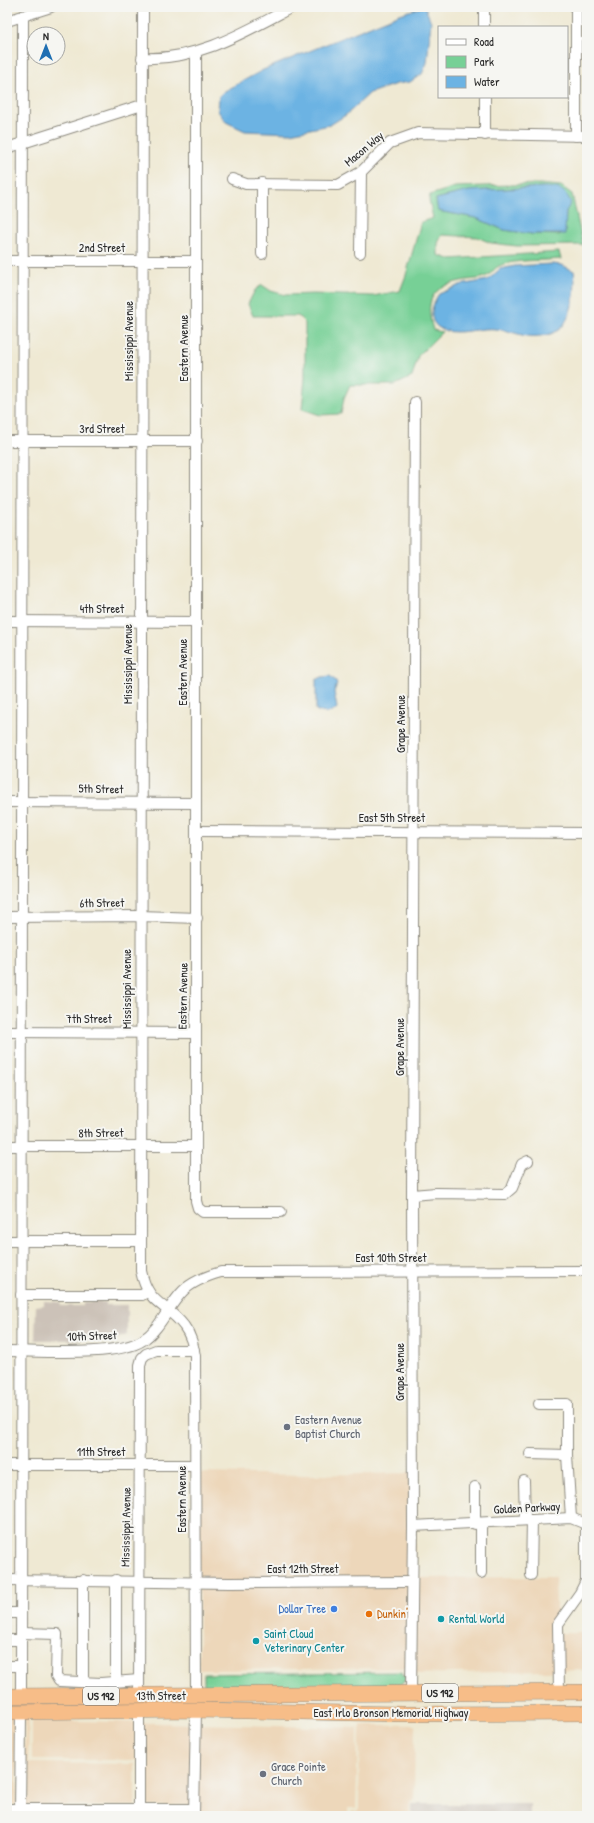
<svg xmlns="http://www.w3.org/2000/svg" width="594" height="1823" font-family="'Patrick Hand',sans-serif">
  <rect width="100%" height="100%" fill="#f6f6f2"/>
  <filter id="ink" filterUnits="userSpaceOnUse"><feTurbulence type="fractalNoise" baseFrequency=".025" numOctaves="2"/><feDisplacementMap in="SourceGraphic" scale="8" xChannelSelector="R" yChannelSelector="G"/><feConvolveMatrix kernelMatrix="1 2 1 2 8 2 1 2 1" color-interpolation-filters="sRGB"/></filter>
  <filter id="wash" filterUnits="userSpaceOnUse"><feTurbulence type="fractalNoise" baseFrequency=".012" numOctaves="4" result="noise"/><feDisplacementMap in="SourceGraphic" scale="16" xChannelSelector="R" yChannelSelector="G"/><feGaussianBlur stdDeviation="0.9" result="paint"/><feColorMatrix in="noise" values="0 0 0 0 0 0 0 0 0 0 0 0 0 0 0 0 0 1.4 0 .05"/><feComposite in="paint" operator="in"/></filter>
  <g filter="url(#wash)">
    <rect width="100%" height="100%" fill="#efe9d3"/>
    <g fill="#edd7ba">
      <path d="M199,1473l107,2 108,-2 1,105 140,-1 2,56h30v37l-177,4 -3,-6 -208,2z"/>
      <rect x="7" y="1717" width="10" height="88"/>
      <path d="M25,1717l4,1 -1,42 2,3 105,1v42l-111,-1z"/>
      <path d="M32,1720l326,8 -2,80h-8v8h-149v-11l-50,1 -5,-6 -1,-40h-111z"/>
      <path d="M360,1725h55l-1,75 -4,2 -1,14h-57v-5h5l2,-3z"/>
      <rect x="143" y="1814" width="47" height="2"/>
    </g>
    <g fill="#ccc2b8">
      <path d="M44,1301l16,1 1,4h22v-4h23v3h21v30l-14,5h-78l1,-34 8,-1z"/>
      <rect x="412" y="1804" width="118" height="12"/>
    </g>
    <g fill="#77d096" stroke="#517e60" fill-rule="evenodd">
      <path d="M540,184l21,2 11,8 11,51 -66,1 -26,-3 -14,-6 -35,-2 -4,8v12l11,4 110,-7 2,7c-18,2 -46,0 -62,7 -5,2 -8,9 -14,11 -7,3 -16,2 -24,4 -31,6 -36,21 -28,49l9,2 -24,24 -6,21 -17,8h-45l-6,13 -3,16 -21,1 -18,-6 3,-31v-55l-7,-7h-45l-5,-12 7,-14 7,-5 9,6 15,4 27,-1 60,2 27,-5 6,-16 15,-53 12,-4 -4,-18 1,-5 25,-8zM545,187l21,24 -1,19 -6,5 -27,-1 -28,-4 -28,-12 -38,-7 -2,-12 33,-8z"/>
      <path d="M402,1672l1,3h2l2,-3 -3,10 -7,4 -193,2v-14z"/>
    </g>
    <g fill="#6cb3e3" stroke="#4c6f87">
      <path d="M422,7h3l6,15 -4,41 -5,11 -12,8 -14,2 -26,9 -24,22 -16,10 -40,8 -45,-2 -19,-9 -8,-11 1,-15 4,-4 40,-22 137,-56z"/>
      <path d="M545,187c15,1 20,2 26,16l-5,8 -1,23h-33l-28,-4 -28,-12 -38,-7 -2,-12 33,-8z"/>
      <path d="M552,264l10,1 12,6c3,16 -2,54 -19,61 -7,4 -20,5 -27,4 -11,-1 -22,-7 -33,-7 -18,-2 -41,9 -57,-2 -11,-8 -5,-25 1,-33l21,-9 28,-5 12,-11 15,-3z"/>
      <path d="M330,676l6,5 1,3 -3,8 3,16c-5,6 -14,6 -21,2v-30l6,-3z"/>
    </g>
  </g>
  <g filter="url(#ink)">
    <g fill="none" stroke-linecap="round" stroke-linejoin="round">
      <g stroke="#8d8a7f" stroke-width="12">
        <g id="minor">
          <path d="M143,7l-2,1264c7,35 26,32 43,55 7,9 9,19 11,30l1,340"/>
          <path d="M484,7v20"/>
          <path d="M7,21l44,-14"/>
          <path d="M195,52l1,4v1145l2,7 5,4h78"/>
          <path d="M142,58c55,3 103,-26 150,-51"/>
          <path d="M485,97v38"/>
          <path d="M576,136v-129"/>
          <path d="M7,148l135,-43"/>
          <path d="M232,179l14,5 92,1 23,-13 29,-29 28,-10 169,3"/>
          <path d="M262,183v71"/>
          <path d="M360,253l1,-81"/>
          <path d="M7,261h189"/>
          <path d="M7,441h190"/>
          <path d="M7,621l189,1"/>
          <path d="M7,802l189,1"/>
          <path d="M196,831l391,2"/>
          <path d="M7,917l133,-1 57,2"/>
          <path d="M7,1032l189,1"/>
          <path d="M7,1146h188"/>
          <path d="M412,1195l24,-2 69,1 7,-6 10,-24 6,-3"/>
          <path d="M7,1241h134"/>
          <path d="M21,1295h121l6,-4"/>
          <path d="M7,1351c32,0 111,6 136,-11 18,-12 25,-34 40,-49 10,-10 24,-15 38,-19l366,-1"/>
          <path d="M539,1404h28v51l4,63"/>
          <path d="M530,1454l37,1"/>
          <path d="M7,1465h188"/>
          <path d="M524,1481l1,39"/>
          <path d="M475,1524v-37"/>
          <path d="M413,1526l158,-8 15,6v57l-6,12 -22,31 1,68"/>
          <path d="M481,1573v-49"/>
          <path d="M531,1575l1,-55"/>
          <path d="M7,1580l223,3 182,-1"/>
          <path d="M116,1580v102"/>
          <path d="M7,1613h14"/>
          <path d="M21,1633l36,1 -1,42 3,5 42,2 38,-3"/>
          <path d="M7,1640h14"/>
          <path d="M7,1666h14"/>
          <path d="M83,1682v-102"/>
          <path d="M411,1693l2,-167 -1,-331 3,-793"/>
          <path d="M21,1696l2,-1680"/>
          <path d="M139,1696l1,-331 2,-7 4,-4 10,-4h38"/>
          <path d="M7,1809h187"/>
          <path d="M20,1816l1,-104"/>
          <path d="M139,1816v-105"/>
          <path d="M194,1816l2,-106"/>
        </g>
      </g>
      <g stroke="#8d8a7f" stroke-width="16">
        <g id="highway">
          <path d="M7,1696l580,-4"/>
          <path d="M7,1712l189,-2 205,4 186,-1"/>
        </g>
      </g>
      <use href="#minor" stroke="#fff" stroke-width="10"/>
      <use href="#highway" stroke="#f7bd88" stroke-width="15"/>
    </g>
  </g>
  <g fill="#6b7280" stroke="#f6f6f2" stroke-width="1.5">
    <circle cx="287" cy="1427" r="4"/>
    <circle cx="263" cy="1774" r="4"/>
  </g>
  <circle fill="#3f7fe0" stroke="#f6f6f2" stroke-width="1.5" cx="334" cy="1609" r="4"/>
  <circle fill="#e8710a" stroke="#f6f6f2" stroke-width="1.5" cx="369" cy="1614" r="4"/>
  <g fill="#0f9aa8" stroke="#f6f6f2" stroke-width="1.5">
    <circle cx="441" cy="1619" r="4"/>
    <circle cx="256" cy="1641" r="4"/>
  </g>
  <g text-anchor="middle" stroke-width="4" stroke-linejoin="round" paint-order="stroke">
    <g fill="#f6f6f2" stroke="#686867" stroke-width="1">
      <rect x="422" y="1684" width="36" height="18" rx="3"/>
      <rect x="83" y="1687" width="36" height="18" rx="3"/>
    </g>
    <g font-size="11" font-weight="bold" fill="#2b2b2b">
      <text x="440" y="1697">US 192</text>
      <text x="101" y="1700">US 192</text>
    </g>
    <g font-size="12" fill="#2b2b2b" stroke="#f6f6f2">
      <text transform="translate(364 149) rotate(-40)" y="4">Macon Way</text>
      <text x="102" y="252">2nd Street</text>
      <text transform="translate(129 341) rotate(-90)" y="4">Mississippi Avenue</text>
      <text transform="translate(184 348) rotate(-90)" y="4">Eastern Avenue</text>
      <text x="102" y="433">3rd Street</text>
      <text x="102" y="613">4th Street</text>
      <text transform="translate(128 664) rotate(-90)" y="4">Mississippi Avenue</text>
      <text transform="translate(183 672) rotate(-90)" y="4">Eastern Avenue</text>
      <text transform="translate(401 724) rotate(-90)" y="4">Grape Avenue</text>
      <text transform="translate(101 789) rotate(1)" y="4">5th Street</text>
      <text x="392" y="822">East 5th Street</text>
      <text transform="translate(102 903) rotate(-1)" y="4">6th Street</text>
      <text transform="translate(127 989) rotate(-90)" y="4">Mississippi Avenue</text>
      <text transform="translate(183 996) rotate(-89)" y="4">Eastern Avenue</text>
      <text x="89" y="1023">7th Street</text>
      <text transform="translate(400 1047) rotate(-90)" y="4">Grape Avenue</text>
      <text transform="translate(101 1133) rotate(-1)" y="4">8th Street</text>
      <text x="391" y="1262">East 10th Street</text>
      <text transform="translate(92 1336) rotate(-2)" y="4">10th Street</text>
      <text transform="translate(400 1372) rotate(-90)" y="4">Grape Avenue</text>
      <text x="101" y="1456">11th Street</text>
      <text transform="translate(182 1499) rotate(-90)" y="4">Eastern Avenue</text>
      <text transform="translate(527 1508) rotate(-3)" y="4">Golden Parkway</text>
      <text transform="translate(126 1527) rotate(-89)" y="4">Mississippi Avenue</text>
      <text x="303" y="1573">East 12th Street</text>
      <text x="161" y="1700">13th Street</text>
      <text x="391" y="1717">East Irlo Bronson Memorial Highway</text>
    </g>
    <g font-size="12" fill="#5b616d" stroke="#f6f6f2" text-anchor="start">
      <text x="295" y="1424">Eastern Avenue<tspan x="295" dy="14">Baptist Church</tspan></text>
      <text x="271" y="1771">Grace Pointe<tspan x="271" dy="14">Church</tspan></text>
    </g>
    <g font-size="12" fill="#366cbe" stroke="#f6f6f2" text-anchor="end">
      <text x="326" y="1613">Dollar Tree</text>
    </g>
    <g font-size="12" fill="#c56008" stroke="#f6f6f2" text-anchor="start">
      <text x="377" y="1618">Dunkin'</text>
    </g>
    <g font-size="12" fill="#0d838f" stroke="#f6f6f2" text-anchor="start">
      <text x="449" y="1623">Rental World</text>
      <text x="264" y="1638">Saint Cloud<tspan x="264" dy="14">Veterinary Center</tspan></text>
    </g>
  </g>
  <rect width="594" height="1823" fill="none" stroke="#f6f6f2" stroke-width="24"/>
  <rect x="438" y="26" width="130" height="72" fill="#f6f6f2" stroke="#a5a5a2"/>
  <rect x="446" y="39" width="20" height="6" fill="#ffffff" stroke="#a5a5a2"/>
  <text x="474" y="46" font-size="12" fill="#2b2b2b">Road</text>
  <rect x="446" y="56" width="20" height="12" fill="#77d096" stroke="#a5a5a2"/>
  <text x="474" y="66" font-size="12" fill="#2b2b2b">Park</text>
  <rect x="446" y="76" width="20" height="12" fill="#6cb3e3" stroke="#a5a5a2"/>
  <text x="474" y="86" font-size="12" fill="#2b2b2b">Water</text>
  <g transform="translate(46 46)"><circle r="19" fill="#f6f6f2" stroke="#a5a5a2"/>
  <path d="M0-3L7 15L0 10L-7 15Z" fill="#1f6fb2"/>
  <text y="-6" font-size="11" font-weight="bold" text-anchor="middle" fill="#2b2b2b">N</text>
  </g>
</svg>
